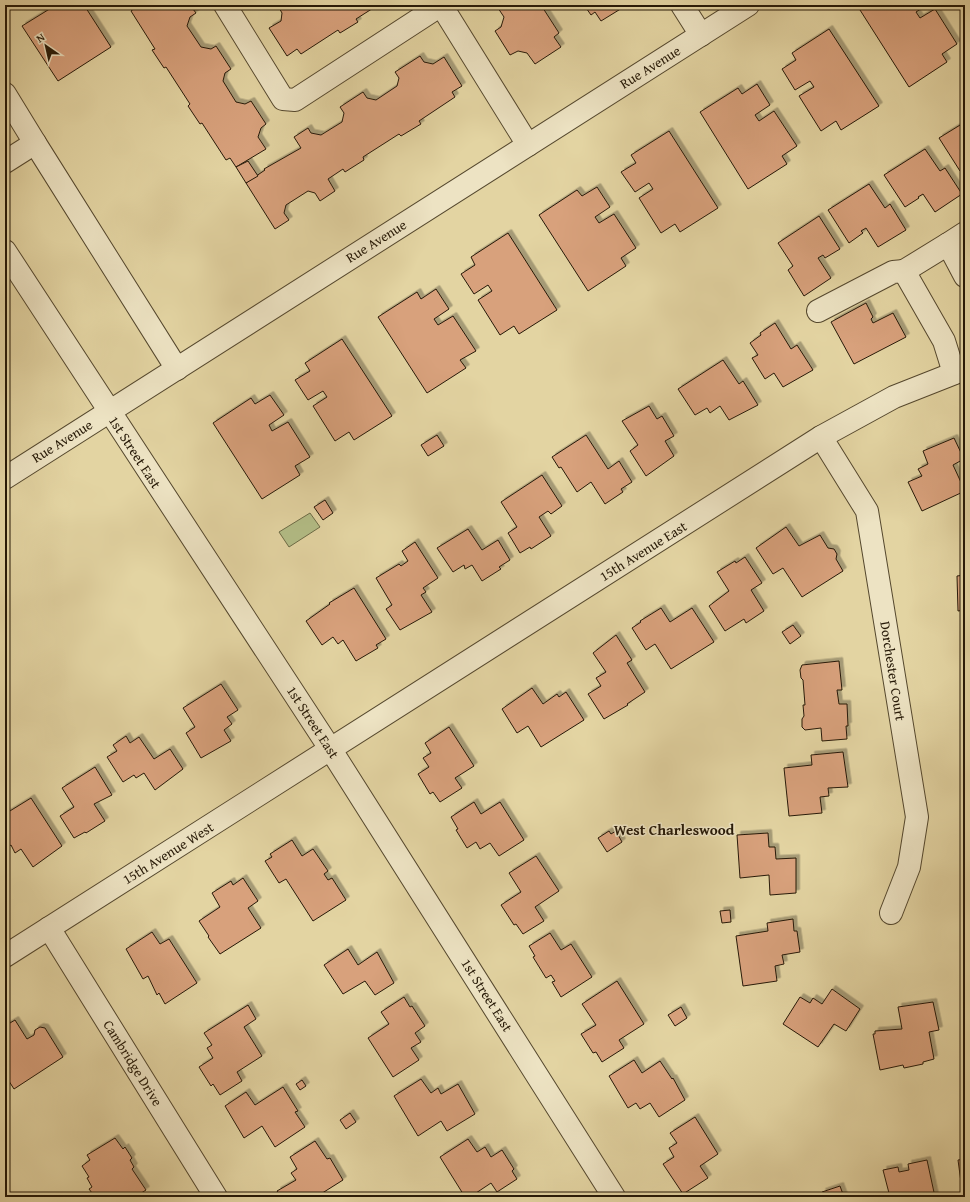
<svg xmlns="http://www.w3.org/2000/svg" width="970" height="1202" font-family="'Gentium Book Plus',serif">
  <defs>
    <filter id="shadow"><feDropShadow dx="3.5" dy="-3.5" stdDeviation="0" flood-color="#0004"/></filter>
  </defs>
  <rect width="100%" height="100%" fill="#e3d4a2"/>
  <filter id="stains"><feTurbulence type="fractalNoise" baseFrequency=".005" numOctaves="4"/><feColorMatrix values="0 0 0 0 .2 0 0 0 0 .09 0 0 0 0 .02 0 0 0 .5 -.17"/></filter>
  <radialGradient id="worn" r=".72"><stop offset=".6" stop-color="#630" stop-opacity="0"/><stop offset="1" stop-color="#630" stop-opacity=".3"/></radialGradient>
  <path fill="#b3bd86" stroke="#6c6b46" d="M310,513l10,14 -31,20 -10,-15z"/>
  <g fill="#d8a17c" stroke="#261907" filter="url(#shadow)">
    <path d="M56,5h28l27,42 -53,34 -36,-55z"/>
    <path d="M133,5h57l6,8 -6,4 -3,9 14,21 10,2 5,-3 15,23 -6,4 -2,8 13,21 9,2 6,-3 15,23 -5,4 -3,9 8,12 -30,18 -6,-9 -4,2 -24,-37 -2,1 -12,-18 2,-2 -24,-37 -2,1 -12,-18 3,-1 -24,-38 4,-3z"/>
    <path d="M279,5h99l-22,14 2,3 -18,11 -2,-3 -37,24 -4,-5 -10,7 -18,-28 12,-7 1,-8 -4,-7z"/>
    <path d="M496,5h45l18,28 -5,4 7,10 -26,17 -8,-11 -9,-2 -8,4 -15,-24 6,-4 3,-10z"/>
    <path d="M584,5h43l-26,16 -6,-9 -4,3z"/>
    <path d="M868,5h59l-11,7 4,6 15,-9 22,35 -15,10 5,8 -38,25 -49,-77z"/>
    <path d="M829,29l50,77 -38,24 -5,-9 -15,10 -22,-35 15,-9 -4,-6 -15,9 -13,-21 14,-9 -4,-7z"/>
    <path d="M420,56l4,6 9,2 11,-7 18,29 -10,6 3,5 -36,24 2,3 -20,12 -2,-2 -36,23 1,3 -19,12 -2,-3 -15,10 7,12 -15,10 -5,-8 -7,-2 -22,14 -2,8 5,7 -14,9 -29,-46 19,-13 -1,-1 37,-21 -7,-11 14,-9 3,5 10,2 21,-13 2,-9 -4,-6 23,-15 4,6 9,2 21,-14 2,-8 -4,-6z"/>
    <path d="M757,84l13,21 -15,10 4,6 15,-10 23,35 -15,10 5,8 -39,25 -48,-77 38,-24 4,6z"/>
    <path d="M965,122v46l-5,3 -21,-33z"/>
    <path d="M669,131l49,77 -38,24 -5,-8 -14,9 -22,-35 14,-9 -4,-6 -14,9 -14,-20 15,-9 -5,-8z"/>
    <path d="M925,149l15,22 5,-3 17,26 -27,18 -12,-18 -5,3 1,1 -14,9 -21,-32z"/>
    <path d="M248,161l10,15 -12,7 -10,-16z"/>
    <path d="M869,184l16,24 5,-4 16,26 -28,17 -12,-19 -5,3 2,2 -14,10 -21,-33z"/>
    <path d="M597,187l13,20 -15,10 4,6 15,-9 22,34 -15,10 5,8 -38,25 -49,-76 38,-25 5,6z"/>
    <path d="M819,216l21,33 -15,9 -2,-3 -5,3 13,20 -27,18 -16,-26 5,-4 -15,-23z"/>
    <path d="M508,233l49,77 -38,24 -5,-8 -14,9 -22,-35 14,-9 -4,-6 -14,9 -13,-20 14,-9 -4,-8z"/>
    <path d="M436,289l13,20 -15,10 4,6 15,-9 23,35 -16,9 6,8 -39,25 -49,-76 39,-25 4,7z"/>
    <path d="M866,303l7,14 -2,2 2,4 20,-10 13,24 -52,27 -23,-42z"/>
    <path d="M775,323l16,26 6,-4 16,25 -30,17 -9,-14 -9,6 -13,-21 6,-3 -8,-12 11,-8 -1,-2z"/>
    <path d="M342,339l50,77 -38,24 -5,-8 -14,9 -22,-35 14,-9 -4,-6 -15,9 -13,-20 15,-9 -5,-8z"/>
    <path d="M723,360l16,24 4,-3 15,24 -29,15 -9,-14 -10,7 -3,-5 -12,7 -17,-26z"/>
    <path d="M270,395l14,20 -15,10 3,6 16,-9 22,35 -15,9 5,9 -38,24 -49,-76 38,-25 4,6z"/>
    <path d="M649,406l8,13 5,-3 12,20 -9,5 9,15 -28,20 -16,-25 8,-6 -16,-24z"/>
    <path d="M437,435l7,11 -16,10 -7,-11z"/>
    <path d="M586,435l22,34 11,-8 13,21 -11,7 2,3 -18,12 -14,-22 -14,10 -16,-25 -2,1 -7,-11z"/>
    <path d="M954,438l10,21 -11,6 12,26 -43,20 -14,-29 14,-6 -4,-7 10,-5 -5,-13z"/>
    <path d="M542,475l20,31 -11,8 -3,-3 -9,6 12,19 -20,13 -1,-2 -10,6 -12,-20 9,-6 -16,-25z"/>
    <path d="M325,500l8,13 -10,7 -9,-13z"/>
    <path d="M786,527l13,19 21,-11 8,13 6,1 3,5 -1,5 7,12 -41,26 -19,-29 -10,6 -17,-26z"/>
    <path d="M468,529l14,21 16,-10 12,20 -11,7 2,2 -19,12 -10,-16 -7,4 -1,-4 -11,7 -16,-24z"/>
    <path d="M415,542l23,36 -15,10 3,4 -5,3 11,17 -32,18 -14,-21 6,-4 -16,-27 23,-14 2,2 7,-5 -6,-10z"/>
    <path d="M745,557l17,26 -11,7 13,21 -18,12 -2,-4 -19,12 -16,-25 20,-15 -12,-19 18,-11 1,2z"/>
    <path d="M965,575v35l-7,1 -1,-35z"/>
    <path d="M354,588l32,51 -10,6 2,3 -22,13 -13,-21 -5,4 -5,-7 -11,8 -16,-24 24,-17 -1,-1z"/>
    <path d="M661,608l9,14 22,-14 22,34 -43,27 -16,-25 -9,6 -14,-22 9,-6 -1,-1z"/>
    <path d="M793,625l8,11 -11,8 -8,-12z"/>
    <path d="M616,635l16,25 -5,3 18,29 -18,12 1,1 -24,14 -16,-25 13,-8 -5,-8 10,-6 -13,-19z"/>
    <path d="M963,648h2v34l-2,-22h1z"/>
    <path d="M839,661l3,29h-5l2,14h8l1,22h-2l1,13 -25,2 -1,-13 -16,2 -3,-3v-8l2,-3 -1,-11h2l-2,-25 -2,-2 -1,-8 2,-5z"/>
    <path d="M221,684l17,26 -11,7 5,7 -8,6 7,11 -30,17 -15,-25 9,-6 -12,-19z"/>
    <path d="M532,688l11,16 14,-10 2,3 7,-5 18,28 -43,27 -13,-21 -11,7 -15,-24z"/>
    <path d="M449,727l25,39 -19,12 7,10 -22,14 -7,-10 -3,2 -12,-20 11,-7 -6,-9 8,-5 -6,-10z"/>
    <path d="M126,736l4,7 9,-6 15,22 16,-10 13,20 -28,21 -11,-17 -8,5 -2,-3 -11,7 -16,-25 10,-6 -4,-6z"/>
    <path d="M843,752l5,35 -20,1 1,8 -9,1 2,16 -33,3 -5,-48 28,-3 -1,-10z"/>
    <path d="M95,767l17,28 -18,9 11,17 -19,12 -1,-1 -11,6 -14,-22 14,-9 -12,-19z"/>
    <path d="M31,798l31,48 -29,21 -12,-18 -6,4 -4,-8 -6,4v-35z"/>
    <path d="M474,802l7,12 19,-12 24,38 -25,16 -9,-13 -10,6 -4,-7 -9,6 -11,-18 2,-1 -7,-12z"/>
    <path d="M609,831l2,3 5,-3 6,11 -15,10 -9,-14z"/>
    <path d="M768,833l1,14h6l1,12 20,-1v35l-26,2 -1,-20 -29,3 -3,-43z"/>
    <path d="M292,840l10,16 11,-7 15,22 -4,3 4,6 4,-2 14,22 -33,21 -27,-42 -7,4 -14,-22 7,-4 -2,-3z"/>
    <path d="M536,856l23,35 -24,16 9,14 -21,13 -7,-10 -2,1 -13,-20 20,-13 -12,-19z"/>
    <path d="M243,878l15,23 -10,7 13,20 -41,26 -12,-17 1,-1 -10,-15 21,-14 -8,-14 19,-12 2,4z"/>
    <path d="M730,910l1,12 -9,1 -2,-12z"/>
    <path d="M793,919l1,12h3l3,21 -18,3 2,9 -9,2 2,15 -34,5 -7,-50 32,-5 -1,-8z"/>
    <path d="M152,932l8,12 9,-5 28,44 -32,21 -6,-11 -2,2 -9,-19 -5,3 -17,-30z"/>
    <path d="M550,933l11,17 10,-6 21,33 -31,20 -9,-15 3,-1 -4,-6 -5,3 -13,-21 2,-1 -6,-10z"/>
    <path d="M348,949l10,16 19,-13 17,31 -19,12 -10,-14 -22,13 -19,-29z"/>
    <path d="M617,981l27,43 -25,16 5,8 -22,14 -6,-10 -3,1 -12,-19 15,-9 -14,-21z"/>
    <path d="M832,989l28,20 -14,22 -12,-7 -16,23 -35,-23 17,-27 10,6 3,-5 9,6z"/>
    <path d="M404,997l6,10 2,-1 13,20 -10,7 6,9 -10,6 8,12 -26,17 -25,-39 21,-14 -8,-12z"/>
    <path d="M933,1002l6,28 -10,2 5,27 -11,3v2l-19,4 -1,-3 -23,5 -7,-36h2v-3l27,-2 -4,-22z"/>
    <path d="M248,1005l8,14 -12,8 18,29 -25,16 5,9 -22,14 -7,-11 -2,2 -12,-19 14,-9 -6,-10 5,-3 -8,-12z"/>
    <path d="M681,1007l6,11 -12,8 -7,-11z"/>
    <path d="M15,1020l12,19 7,-4 1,-5 5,-3 5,1 18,29 -49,32 -9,-14v-49z"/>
    <path d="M634,1060l8,13 18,-12 12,18 1,-1 12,22 -26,17 -9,-14 -10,6 -4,-6 -8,5 -19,-32z"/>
    <path d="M421,1079l10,14 7,-5 3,6 17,-10 17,30 -28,17 -6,-10 -23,15 -24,-40z"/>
    <path d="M302,1080l4,6 -6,4 -4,-6z"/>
    <path d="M283,1087l15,24 -3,1 10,15 -30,20 -13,-21 -18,12 -19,-32 21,-14 9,13z"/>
    <path d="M350,1113l6,9 -10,7 -6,-9z"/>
    <path d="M695,1117l23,37 -18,12 8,12 -25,16 -20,-30 11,-7 -5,-9 8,-5 -7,-10z"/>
    <path d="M115,1138l8,11 2,-2 7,11 -2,2 4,7 -2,2 14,21 -11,7h-40l-6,-8 3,-2 -5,-9 2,-1 -7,-11 8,-6 -3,-5z"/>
    <path d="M468,1139l9,13 8,-5 6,10 11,-7 12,19 -2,2 5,8 -20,13 -6,-9 -21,14h-5l-25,-40z"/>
    <path d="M315,1141l12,18 3,-1 13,22 -27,17h-35l-4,-6 19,-11 -5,-7 6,-4 -7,-12z"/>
    <path d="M965,1159v38h-2l-5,-37z"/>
    <path d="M927,1160l8,37h-45l-7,-27 15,-3 1,5 10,-2 -1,-6z"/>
    <path d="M840,1186l4,11h-22l2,-1 -2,-4z"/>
  </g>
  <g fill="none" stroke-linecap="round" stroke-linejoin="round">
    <g stroke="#55482e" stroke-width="24">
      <g id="minor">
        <path d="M225,5l58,94 12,1 146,-95"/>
        <path d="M441,5l87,140"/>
        <path d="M682,5l19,30"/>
        <path d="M5,94l30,49 -30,19"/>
        <path d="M35,143l142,226"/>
        <path d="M948,244l17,-11"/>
        <path d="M5,251l326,499 283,447"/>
        <path d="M818,311l75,-39 11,-1"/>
        <path d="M954,373l-10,-32 -40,-70 44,-27 17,32"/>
        <path d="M821,437l46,74 50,306 -8,50 -18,46"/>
        <path d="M5,478l743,-473"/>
        <path d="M49,928l167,269"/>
        <path d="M5,956l816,-519 73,-40 71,-28"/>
      </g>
    </g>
    <use href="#minor" stroke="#ede3c3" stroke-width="22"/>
  </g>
  <g text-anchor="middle" stroke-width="3" stroke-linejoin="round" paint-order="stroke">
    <g font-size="14" fill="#261907" stroke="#ede3c3">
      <text transform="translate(650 67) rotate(-32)" y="5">Rue Avenue</text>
      <text transform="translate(376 241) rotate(-32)" y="5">Rue Avenue</text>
      <text transform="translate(62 441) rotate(-32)" y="5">Rue Avenue</text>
      <text transform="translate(135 452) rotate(57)" y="5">1st Street East</text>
      <text transform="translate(643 551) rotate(-32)" y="5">15th Avenue East</text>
      <text transform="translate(893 671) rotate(81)" y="5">Dorchester Court</text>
      <text transform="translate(313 722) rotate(57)" y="5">1st Street East</text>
      <text transform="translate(168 853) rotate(-32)" y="5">15th Avenue West</text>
      <text transform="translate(487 995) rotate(58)" y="5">1st Street East</text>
      <text transform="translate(133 1063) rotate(58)" y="5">Cambridge Drive</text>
    </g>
    <g font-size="15" font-weight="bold" fill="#261907" stroke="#ede3c3">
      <text x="674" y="835">West Charleswood</text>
    </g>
  </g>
  <rect width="970" height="1202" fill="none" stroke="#e3d4a2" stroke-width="20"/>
  <rect x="6" y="6" width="958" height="1190" fill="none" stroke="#261907" stroke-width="2"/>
  <rect x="10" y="10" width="950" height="1182" fill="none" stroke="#261907"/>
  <g transform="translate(46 46) rotate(326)" stroke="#ede3c3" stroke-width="3" paint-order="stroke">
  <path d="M0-3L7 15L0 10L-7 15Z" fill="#261907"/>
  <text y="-6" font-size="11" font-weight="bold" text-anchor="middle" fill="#261907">N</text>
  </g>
  <rect width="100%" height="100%" filter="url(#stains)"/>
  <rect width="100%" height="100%" fill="url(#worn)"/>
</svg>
